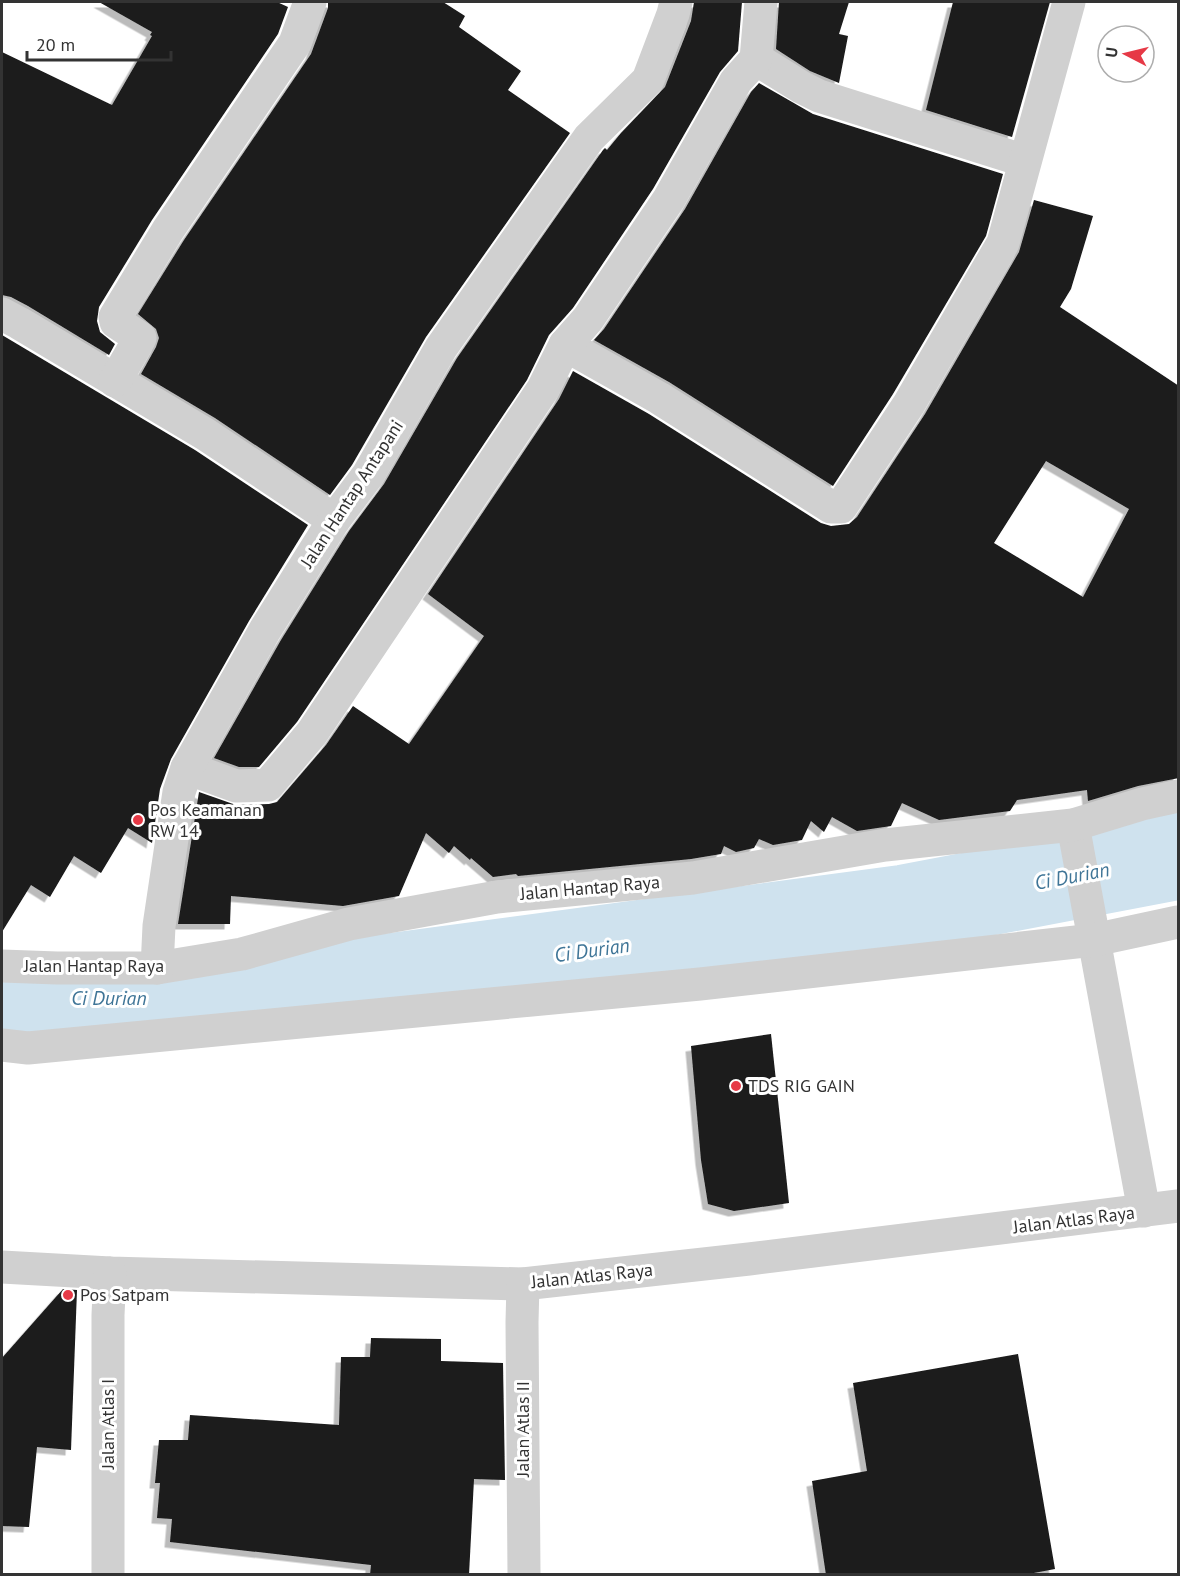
<svg xmlns="http://www.w3.org/2000/svg" width="1180" height="1576" font-family="'PT Sans',sans-serif">
  <defs>
    <filter id="shadow"><feDropShadow dx="-5.5" dy="5.5" stdDeviation="0" flood-color="#0004"/></filter>
  </defs>
  <rect width="100%" height="100%" fill="#fff"/>
  <g fill="none" stroke-linecap="round" stroke-linejoin="round">
    <path stroke="#cfe2ee" stroke-width="87" d="M2,999l237,-2 666,-89 273,-52"/>
  </g>
  <g fill="#1a1a1a" fill-rule="evenodd" filter="url(#shadow)">
    <path d="M99,2h178l11,5 -10,27 -126,186 -53,87 -2,14 3,11 15,12 -6,11 -81,-49 -17,-9 -9,-2v-243l110,53 40,-69 -2,-1 2,-3z"/>
    <path d="M328,2h115l22,14 -6,11 62,44 -13,19 62,43 -144,204 -74,128 -22,30 -115,-77 -74,-44 15,-27 3,-9 -3,-9 -18,-15 46,-74 127,-186 17,-46z"/>
    <path d="M694,2h48l-4,49 -18,21 -67,117 -80,119 -24,27 -22,45 -230,342 -38,45h-20l-25,-9 67,-118 68,-109 35,-47 73,-126 146,-208 2,-2 2,2 14,-17 44,-46 26,-66z"/>
    <path d="M779,2h70l-10,32 9,2 -9,47 -29,-12 -34,-22z"/>
    <path d="M953,2h97l-38,135 -86,-27z"/>
    <path d="M759,83l54,31 190,60 -17,62 -93,158 -60,92 -164,-104 -75,-42 10,-11 81,-120 66,-117z"/>
    <path d="M1034,200l59,16 -22,73 -11,18 119,79v392l-41,8 -50,15 -1,-11 -70,10 -7,11 -71,9 -37,-17 -11,23 -34,5 -25,-14 -8,15 -13,-11 -9,19 -29,5 -14,-6 -5,9 -18,4 -12,-6 -3,8 -30,5 -173,17 -2,-2 -23,3 -22,-19 -1,2 -16,-14 -5,7 -23,-20 -27,63 -56,10 -112,-10 -1,28h-52l21,-132 37,13 33,-1 8,-2 49,-57 27,-39 56,38 75,-108 -56,-42 131,-195 14,-28 76,43 172,109 10,3 18,-2 8,-7 68,-103 94,-162zM1046,461l83,48 -46,88 -89,-54z"/>
    <path d="M2,335l193,115 113,75 -59,96 -78,138 -11,30 -8,54 -24,-15 -27,45 -27,-17 -24,41 -19,-12 -29,47z"/>
    <path d="M771,1034l18,169 -55,8 -26,-7 -7,-44 -10,-114z"/>
    <path d="M63,1289l14,1 -6,160 -34,-3 -8,80 -27,-1v-168z"/>
    <path d="M371,1338l70,1v22l62,2 2,117 -31,-1 -5,96h-99l1,-10 -201,-23 2,-23 -15,-1 3,-35h-5l4,-43h29l2,-25 149,10 2,-68h29z"/>
    <path d="M1018,1354l37,215 -32,6h-197l-14,-94 55,-10 -14,-88z"/>
  </g>
  <g fill="none" stroke-linecap="round" stroke-linejoin="round">
    <g stroke="#d0d0d0" stroke-width="33">
      <path d="M756,59l45,28 18,9 206,65"/>
      <path d="M2,314l17,9 186,111 129,86"/>
      <path d="M565,345l94,53 172,109h10l68,-103 94,-161 66,-241"/>
      <path d="M115,381l25,-43 -24,-16 -1,-5 53,-87 127,-187 15,-41"/>
      <path d="M187,768l49,18 32,-1 44,-52 231,-344 22,-44 23,-26 81,-120 67,-118 20,-22 5,-57"/>
      <path d="M1073,825l71,386"/>
      <path d="M2,966l55,2h100l85,-14 107,-30 148,-27 196,-19 192,-33 188,-20 69,-21 36,-8"/>
      <path d="M157,968l2,-42 20,-134 8,-24 78,-138 69,-110 34,-45 73,-127 148,-210 59,-58 25,-66 3,-12"/>
      <path d="M2,1045l26,3 672,-64 394,-44 84,-18"/>
      <path d="M2,1267l108,6 413,11 226,-25 429,-53"/>
      <path d="M523,1284l-1,38 2,252"/>
      <path d="M108,1574v-259l2,-42"/>
    </g>
  </g>
  <g fill="#e63946" stroke="#fff" stroke-width="2">
    <circle cx="138" cy="820" r="6"/>
    <circle cx="736" cy="1086" r="6"/>
    <circle cx="68" cy="1295" r="6"/>
  </g>
  <g text-anchor="middle" stroke-width="6" stroke-linejoin="round" paint-order="stroke">
    <g font-size="18" fill="#333" stroke="#fff">
      <text transform="translate(352 494) rotate(-57)" y="6">Jalan Hantap Antapani</text>
      <text transform="translate(590 888) rotate(-5)" y="6">Jalan Hantap Raya</text>
      <text x="94" y="972">Jalan Hantap Raya</text>
      <text transform="translate(1074 1220) rotate(-7)" y="6">Jalan Atlas Raya</text>
      <text transform="translate(592 1276) rotate(-6)" y="6">Jalan Atlas Raya</text>
      <text transform="translate(108 1424) rotate(-90)" y="6">Jalan Atlas I</text>
      <text transform="translate(523 1429) rotate(-90)" y="6">Jalan Atlas II</text>
    </g>
    <g font-size="18" fill="#333" stroke="#fff" text-anchor="start">
      <text x="150" y="816">Pos Keamanan<tspan x="150" dy="21">RW 14</tspan></text>
      <text x="748" y="1092">TDS RIG GAIN</text>
      <text x="80" y="1301">Pos Satpam</text>
    </g>
    <g font-size="20" font-style="italic" fill="#3f7597" stroke="#fff">
      <text transform="translate(1072 876) rotate(-11)" y="7">Ci Durian</text>
      <text transform="translate(592 950) rotate(-8)" y="7">Ci Durian</text>
      <text x="109" y="1005">Ci Durian</text>
    </g>
  </g>
  <rect width="1180" height="1576" fill="none" stroke="#333333" stroke-width="6"/>
  <g transform="translate(1126 54) rotate(277)"><circle r="28" fill="#ffffff" stroke="#adadad" stroke-width="1.5"/>
  <path d="M0-4.5L10 22L0 15L-10 22Z" fill="#e63946"/>
  <text y="-9" font-size="16" font-weight="bold" text-anchor="middle" fill="#333333">U</text>
  </g>
  <path d="M27 51v9h144v-9" fill="none" stroke="#333333" stroke-width="3"/>
  <text x="36" y="51" font-size="18" fill="#333333" stroke="#ffffff" stroke-width="4.5" paint-order="stroke">20 m</text>
</svg>
